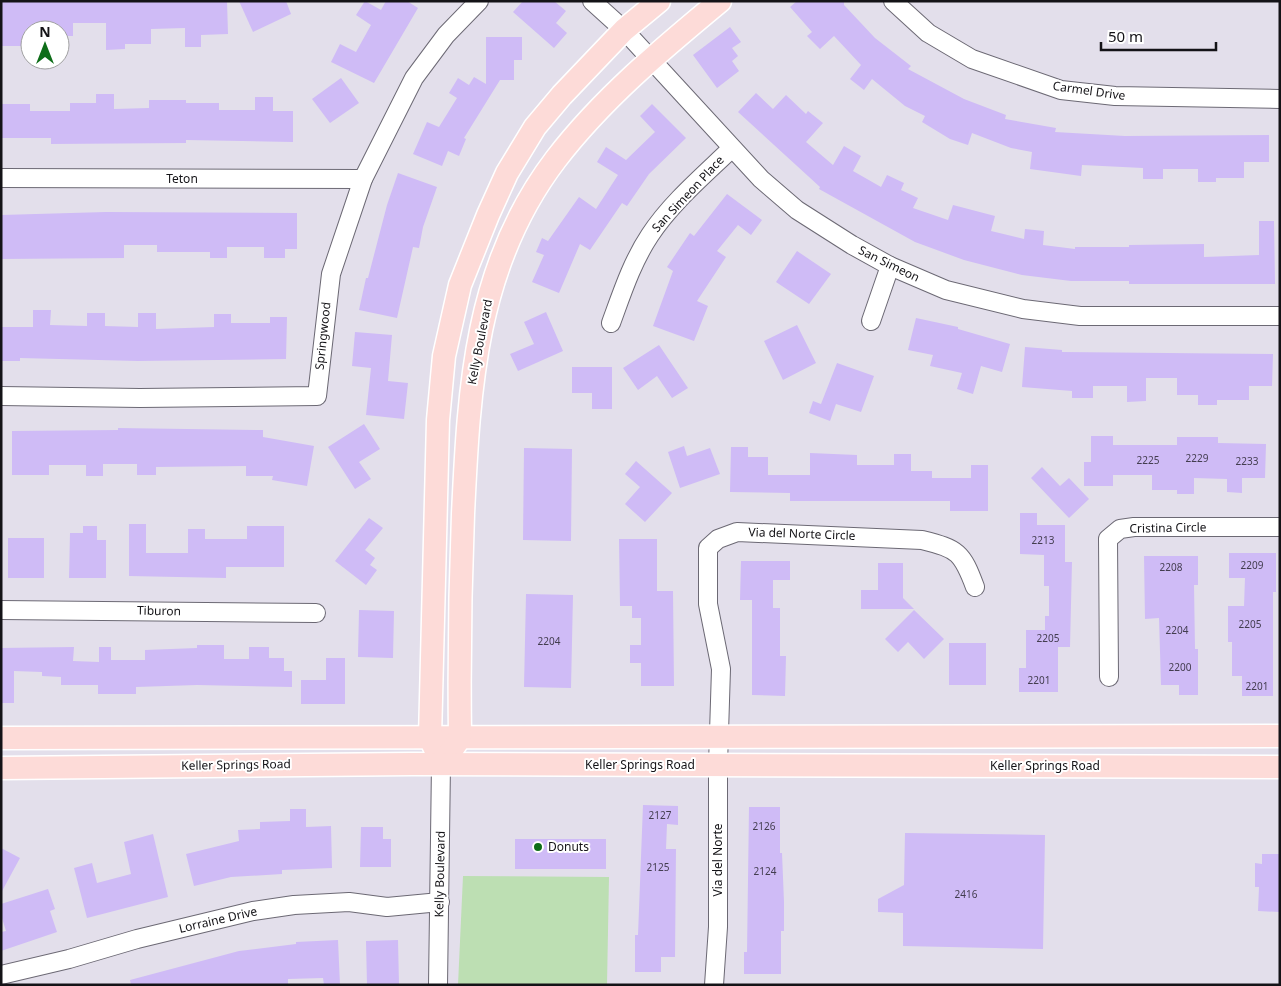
<svg xmlns="http://www.w3.org/2000/svg" width="1281" height="986" font-family="'Noto Sans',sans-serif">
  <rect width="100%" height="100%" fill="#e3dfeb"/>
  <path fill="#bddfb3" d="M463,876l146,1 -2,108h-149z"/>
  <g fill="#cfbbf6">
    <path d="M1,1h226l1,33 -27,1v12h-16v-19l-34,1v15h-26v5l-19,1v-27h-33v13h-13v-6h-35v16h-24z"/>
    <path d="M239,1h47l5,13 -38,18z"/>
    <path d="M365,1l16,9 5,-9h21l11,7 -44,75 -43,-21 9,-18 16,8 15,-27 -15,-10z"/>
    <path d="M523,1h31l12,10 -10,12 11,10 -13,15 -41,-36z"/>
    <path d="M797,1h47v4l31,33 36,28 -3,3 56,30 42,16 -1,4 51,9 -1,4 70,4 144,-1v27h-25v16h-28v4h-18v-13h-35v10h-20v-11l-61,-3 -1,11 -51,-7 2,-17 -21,-4 -39,-15 -4,12 -18,-6 -28,-17 3,-6 -20,-10 -33,-27 -8,11 -14,-11 11,-14 -27,-29 -14,13 -13,-13 5,-4 -22,-25z"/>
    <path d="M730,27l11,15 -9,6 6,8 -6,5 7,10 -22,17 -24,-33z"/>
    <path d="M486,37h36v23h-8v20h-14l-36,58 2,1 -7,17 -11,-5 -6,15 -29,-12 14,-32 12,5 18,-29 -8,-5 9,-15 11,7 5,-8 12,7z"/>
    <path d="M341,78l18,25 -29,20 -18,-24z"/>
    <path d="M756,93l17,16 13,-14 20,19 2,-3 15,12 -17,19 27,23 11,-19 17,10 -8,15 28,16 6,-12 17,8 -3,7 17,8 -5,10 35,12 5,-15 42,11 -4,15 33,8 1,-10 19,2 -1,14 32,4v-2h54v-2l75,-1v13l55,-2v-34h15l1,63h-146v-3h-58l-49,-6 -58,-15 -49,-18 -96,-53 1,-2 -82,-75z"/>
    <path d="M96,94h18v15l35,-1v-8h37v3h33v7h36v-13h18v14h20v31l-107,-2v3l-135,1v-6h-50v-34h29v7h40v-8h26z"/>
    <path d="M652,104l34,34 -37,36 -22,32 -5,-3 -32,47 -10,-6 -21,49 -27,-11 12,-27 -8,-3 6,-14 6,3 31,-44 17,12 22,-34 -21,-13 9,-15 20,13 29,-28 -15,-16z"/>
    <path d="M398,173l39,14 -14,40 -4,21 -6,-1 -16,71 -38,-8 7,-32h2l19,-73z"/>
    <path d="M727,194l35,26 -11,15 -13,-10 -21,26 9,6 -29,44 11,5 -14,35 -41,-15 20,-55 -6,-4 23,-34 4,3z"/>
    <path d="M106,212l191,1v36h-12v9h-21v-11h-37v11h-17v-6h-53v-7h-33v13l-123,1v-44z"/>
    <path d="M797,251l34,23 -22,30 -33,-22z"/>
    <path d="M33,310h18l-1,15 37,1v-13h18v13l33,1v-14h18v16l58,-2v-13h17v9h39v-6h17l-1,42 -148,2 -118,-3v3h-19v-34h32z"/>
    <path d="M546,312l17,39 -45,20 -8,-17 24,-10 -10,-22z"/>
    <path d="M916,318l42,9v2l52,15 -8,28 -21,-6 -8,28 -16,-5 5,-16 -32,-7 3,-11 -25,-5z"/>
    <path d="M797,325l19,38 -33,17 -19,-39z"/>
    <path d="M355,332l37,3 -4,46 20,2 -4,36 -38,-4 5,-47 -19,-2z"/>
    <path d="M659,345l29,43 -16,10 -15,-22 -19,14 -15,-22z"/>
    <path d="M1025,347l37,3v2l211,2 -1,32h-23v14h-32v5h-19v-10h-21v-17h-31v23l-19,1v-16h-34v12h-21v-7l-50,-4z"/>
    <path d="M837,363l37,13 -13,36 -25,-8 -6,17 -21,-8 4,-12 8,3z"/>
    <path d="M572,367h40v42h-20v-16h-20z"/>
    <path d="M364,424l16,25 -21,13 12,17 -16,10 -27,-42z"/>
    <path d="M118,428l145,2v7l51,9 -7,40 -35,-6 1,-4h-27v-10l-90,1v8h-19v-11h-34v12h-17v-11h-37v10h-37v-44l106,-1z"/>
    <path d="M1091,436h22v9h64v-8h41v6l48,1 -1,34h-23v15l-15,-1v-13l-33,-1v16h-17v-4h-25v-15h-39v11h-29v-24h7z"/>
    <path d="M684,446l3,10 23,-8 10,26 -40,14 -12,-36z"/>
    <path d="M731,447h17v10h20v18h42v-22l47,2v10h37v-11h17v17h21v7h39v-13h17v46h-38v-10h-160v-8l-60,-1z"/>
    <path d="M524,448l48,1 -1,92 -48,-1z"/>
    <path d="M636,461l36,32 -27,29 -20,-18 15,-17 -15,-13z"/>
    <path d="M1042,467l18,19 9,-8 20,21 -20,19 -38,-40z"/>
    <path d="M1020,513h17v12h28v37h7l-2,85h-12v45h-39v-24h7v-38h19v-14h4v-30h-5v-31l-24,-1z"/>
    <path d="M369,518l14,10 -18,22 10,8 -5,7 7,5 -11,15 -31,-24z"/>
    <path d="M129,524h17v29h42v-24h17v10h42v-13h37v41h-58v11l-97,-2z"/>
    <path d="M83,526h14v14h9v38h-37l1,-45h13z"/>
    <rect x="8" y="538" width="36" height="40"/>
    <path d="M619,539h38v52h16l1,95h-33v-23h-11v-18h11v-27h-9v-12h-12z"/>
    <path d="M1229,553h47v39h-3v104h-31v-20h-10v-34h-4v-36h16l1,-28h-16z"/>
    <path d="M1144,556h54v29h-4l1,64h3v46h-19v-10h-18l-2,-67 -14,1z"/>
    <path d="M741,561h49v19h-17v28h7v48h6l-1,40 -33,-1v-95h-12z"/>
    <path d="M878,563h25v35l11,11h-53v-19h17z"/>
    <path d="M526,594l47,1 -2,93 -47,-1z"/>
    <path d="M359,610l35,1 -1,47 -35,-1z"/>
    <path d="M914,610l30,29 -20,20 -16,-17 -10,10 -13,-13z"/>
    <rect x="949" y="643" width="37" height="42"/>
    <path d="M197,645h27v14h25v-12h20v11h15v13h8v16l-95,-2 -61,2v7h-38v-9h-37v-8l-19,-1v-4l-28,-1v32h-13v-55l73,-1 -1,14 26,1v-15h12v13h34v-10l52,-2z"/>
    <path d="M326,658h19v46h-44v-24h25z"/>
    <path d="M643,805l35,1v19l-11,-1 -1,25h10l-1,108h-14v15h-26v-37h3z"/>
    <path d="M749,807h31v46h2l2,49v29h-3v43h-37v-22h3z"/>
    <path d="M290,809h16v18l25,-1 1,42 -50,2v4l-51,3 -37,9 -8,-32 53,-13 -1,-11 22,-1v-7l30,-1z"/>
    <path d="M361,827h22v12h8v28h-31z"/>
    <path d="M905,833l140,2 -2,114 -140,-3v-33l-25,-1v-13l26,-14z"/>
    <path d="M153,834l15,63 -81,21 -13,-50 18,-5 5,20 34,-9 -7,-32z"/>
    <rect x="515" y="839" width="91" height="30"/>
    <path d="M1,848l19,10 -19,35z"/>
    <path d="M1262,854h18v58l-22,-1 1,-24h-4v-24l7,1z"/>
    <path d="M48,889l7,20 -5,2 7,21 -56,19v-19l5,-1 -5,-16v-11z"/>
    <path d="M338,940l2,45h-16l-1,-7 -35,1v6h-157l-1,-5 109,-29 57,-7v-2z"/>
    <path d="M398,940l1,45h-32l-1,-44z"/>
  </g>
  <g fill="none" stroke-linecap="round" stroke-linejoin="round">
    <g stroke="#6c6974" stroke-width="20">
      <g id="minor">
        <path d="M592,1l32,29 137,149 36,31 55,35 38,21 56,24 77,19 57,7h200"/>
        <path d="M893,1l35,32 44,26 89,31 54,6 165,3"/>
        <path d="M1,178l362,1"/>
        <path d="M871,321l19,-55"/>
        <path d="M611,323c11,-30 21,-61 39,-88 21,-32 53,-59 81,-86"/>
        <path d="M1,396l139,2 177,-2 14,-122 32,-95 51,-101 32,-43 33,-34"/>
        <path d="M1,610l315,3"/>
        <path d="M1109,677l-1,-138 12,-10 14,-2h146"/>
        <path d="M1,975l68,-16 68,-20 116,-28 41,-6 55,-3 38,5 53,-5"/>
        <path d="M438,985l3,-221"/>
        <path d="M714,985l4,-58v-162l3,-96 -13,-65v-56l10,-9 19,-7 185,8c36,9 40,12 53,47"/>
      </g>
    </g>
    <g stroke="#fff" stroke-width="25">
      <g id="major">
        <path d="M1,738l1279,-2"/>
        <path d="M436,751l-6,-13 8,-318 6,-64 16,-71 28,-70 19,-42 28,-46 27,-32 62,-65 35,-29"/>
        <path d="M451,751l9,-13c-1,-74 0,-149 3,-224 6,-127 12,-249 93,-355 46,-60 106,-110 164,-158"/>
        <path d="M1,768l411,-4 868,3"/>
      </g>
    </g>
    <use href="#minor" stroke="#fff" stroke-width="18"/>
    <use href="#major" stroke="#fddbd8" stroke-width="22"/>
  </g>
  <circle fill="#0e6d19" stroke="#fff" stroke-width="2" cx="538" cy="847" r="5"/>
  <g text-anchor="middle" stroke-width="4" stroke-linejoin="round" paint-order="stroke">
    <g font-size="10" fill="#433d4f">
      <text x="1197" y="462">2229</text>
      <text x="1148" y="464">2225</text>
      <text x="1247" y="465">2233</text>
      <text x="1043" y="544">2213</text>
      <text x="1252" y="569">2209</text>
      <text x="1171" y="571">2208</text>
      <text x="1250" y="628">2205</text>
      <text x="1177" y="634">2204</text>
      <text x="1048" y="642">2205</text>
      <text x="549" y="645">2204</text>
      <text x="1180" y="671">2200</text>
      <text x="1039" y="684">2201</text>
      <text x="1257" y="690">2201</text>
      <text x="660" y="819">2127</text>
      <text x="764" y="830">2126</text>
      <text x="658" y="871">2125</text>
      <text x="765" y="875">2124</text>
      <text x="966" y="898">2416</text>
    </g>
    <g font-size="12" fill="#141317" stroke="#fff">
      <text transform="translate(1089 91) rotate(8)" y="4">Carmel Drive</text>
      <text x="182" y="183">Teton</text>
      <text transform="translate(688 194) rotate(-47)" y="4">San Simeon Place</text>
      <text transform="translate(889 264) rotate(26)" y="4">San Simeon</text>
      <text transform="translate(323 336) rotate(-84)" y="4">Springwood</text>
      <text transform="translate(480 342) rotate(-79)" y="4">Kelly Boulevard</text>
      <text transform="translate(1168 528) rotate(-1)" y="4">Cristina Circle</text>
      <text transform="translate(802 534) rotate(2)" y="4">Via del Norte Circle</text>
      <text transform="translate(159 611) rotate(1)" y="4">Tiburon</text>
      <text transform="translate(236 765) rotate(-1)" y="4">Keller Springs Road</text>
      <text x="640" y="769">Keller Springs Road</text>
      <text x="1045" y="770">Keller Springs Road</text>
      <text transform="translate(718 860) rotate(-90)" y="4">Via del Norte</text>
      <text transform="translate(440 874) rotate(-89)" y="4">Kelly Boulevard</text>
      <text transform="translate(218 920) rotate(-13)" y="4">Lorraine Drive</text>
    </g>
    <g font-size="12" fill="#141317" stroke="#fff" text-anchor="start">
      <text x="548" y="851">Donuts</text>
    </g>
  </g>
  <rect width="1281" height="986" fill="none" stroke="#141317" stroke-width="5"/>
  <g transform="translate(45 45)"><circle r="24" fill="#ffffff" stroke="#a1a1a2"/>
  <path d="M0-4L9 19L0 12L-9 19Z" fill="#0e6d19"/>
  <text y="-8" font-size="14" font-weight="bold" text-anchor="middle" fill="#141317">N</text>
  </g>
  <path d="M1101 42v8h115v-8" fill="none" stroke="#141317" stroke-width="2.5"/>
  <text x="1108" y="42" font-size="15" fill="#141317" stroke="#ffffff" stroke-width="4" paint-order="stroke">50 m</text>
</svg>
